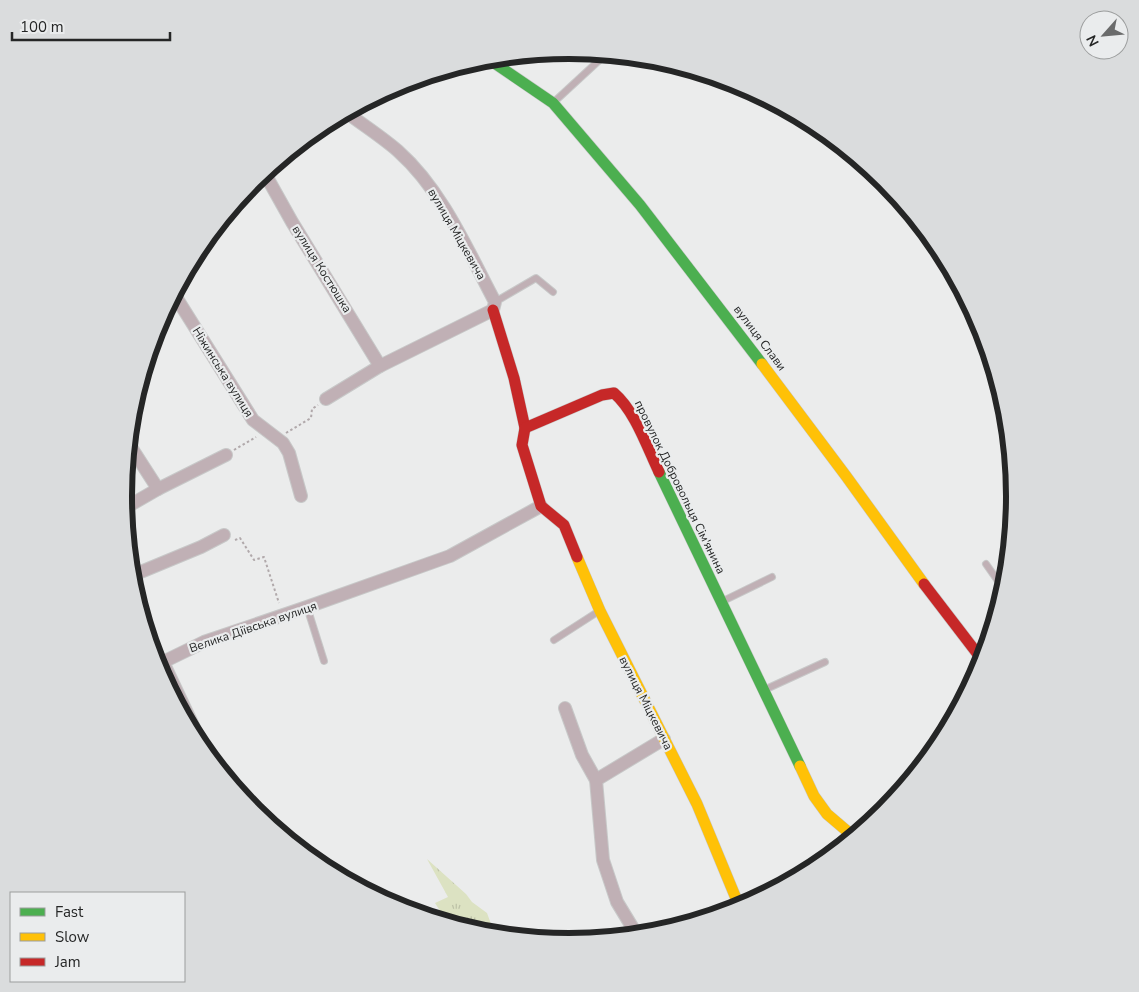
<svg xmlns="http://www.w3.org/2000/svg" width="1139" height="992" font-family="'Nunito Sans',sans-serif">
  <defs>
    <pattern id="grass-tufts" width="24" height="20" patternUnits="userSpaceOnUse" patternTransform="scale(1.25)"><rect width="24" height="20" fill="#dce2c2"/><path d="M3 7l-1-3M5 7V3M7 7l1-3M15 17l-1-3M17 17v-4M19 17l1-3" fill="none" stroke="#bdc2a7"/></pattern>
  </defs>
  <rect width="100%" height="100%" fill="#ebecec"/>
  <path fill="url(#grass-tufts)" d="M427,859l39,35 6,8 15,11 8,22 -13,-2 -37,-11 1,-2 -11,-17 13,-6z"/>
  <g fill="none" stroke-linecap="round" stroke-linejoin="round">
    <g stroke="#c7c8c8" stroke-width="8">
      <g id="lane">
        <path d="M554,102l52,-48"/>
        <path d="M495,302l41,-24 17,14"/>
        <path d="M986,564l19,27"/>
        <path d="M721,602l51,-25"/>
        <path d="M307,607l17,54"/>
        <path d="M554,640l45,-29"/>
        <path d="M764,690l61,-28"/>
      </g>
    </g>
    <g stroke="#c7c8c8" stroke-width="14">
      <g id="street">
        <path d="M264,172l28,50 88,144"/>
        <path d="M174,294l79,126 30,23 6,10 12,43"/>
        <path d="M326,399l54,-33 113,-56 2,-8c-27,-51 -53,-112 -97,-151 -16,-14 -35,-26 -52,-39"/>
        <path d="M129,444l29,45"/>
        <path d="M125,508l33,-19 68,-34"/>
        <path d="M131,576l70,-29 23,-12"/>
        <path d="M156,662h7l41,-20 103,-35 143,-51 91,-50"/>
        <path d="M163,662l43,91"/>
        <path d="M565,708l17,47 14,25 7,80 14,42 20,33"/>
        <path d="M596,780l68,-41"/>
      </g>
    </g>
    <g stroke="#c7c8c8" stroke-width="12">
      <g id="fast">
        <path d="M487,58l66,45 87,102 122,159"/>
        <path d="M659,472l141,294"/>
      </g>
    </g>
    <g stroke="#c7c8c8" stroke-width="12">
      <g id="slow">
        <path d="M762,364l84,112 78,108"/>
        <path d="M577,557l23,54 97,193 43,104"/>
        <path d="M800,766l14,30 13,18 27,23"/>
      </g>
    </g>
    <g stroke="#c7c8c8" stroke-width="12">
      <g id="jam">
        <path d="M493,310l21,68 11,50 -3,17 19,61 23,19 13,32"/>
        <path d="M525,428l77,-33 12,-2c21,18 33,54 45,79"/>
        <path d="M924,584l59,77"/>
      </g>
    </g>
    <g stroke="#b1a9ab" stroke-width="2" stroke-dasharray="2.5 2.5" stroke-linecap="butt">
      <path d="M286,433l25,-15 1,-9 6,-4"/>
      <path d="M234,450l22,-13"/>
      <path d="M235,540l5,-2 14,22 10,-3 15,46"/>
    </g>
    <use href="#lane" stroke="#c0b0b5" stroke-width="6"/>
    <use href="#street" stroke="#c0b0b5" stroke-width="12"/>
    <use href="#fast" stroke="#4caf50" stroke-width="11"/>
    <use href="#slow" stroke="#ffc107" stroke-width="11"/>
    <use href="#jam" stroke="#c62828" stroke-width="11"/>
  </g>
  <g text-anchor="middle" stroke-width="4.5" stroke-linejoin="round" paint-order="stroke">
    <g font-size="12" fill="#252626" stroke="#eaeced">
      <text transform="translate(457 234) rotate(60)" y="4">вулиця Міцкевича</text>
      <text transform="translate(322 269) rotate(58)" y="4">вулиця Костюшка</text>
      <text transform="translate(760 338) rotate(53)" y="4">вулиця Слави</text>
      <text transform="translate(223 372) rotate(58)" y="4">Ніжинська вулиця</text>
      <text transform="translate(680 487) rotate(64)" y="4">провулок Добровольця Сім'янина</text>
      <text transform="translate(253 627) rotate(-19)" y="4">Велика Діївська вулиця</text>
      <text transform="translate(646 703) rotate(63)" y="4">вулиця Міцкевича</text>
    </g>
  </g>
  <path d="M0 0H1139V992H0ZM132 496a437 437 0 1 1 874 0a437 437 0 1 1-874 0Z" fill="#dadcdd" fill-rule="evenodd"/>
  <path fill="none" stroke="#252626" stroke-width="6" d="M132 496a437 437 0 1 1 874 0a437 437 0 1 1-874 0Z"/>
  <rect x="10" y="892" width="175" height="90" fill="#eaeced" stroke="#9b9d9d"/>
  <rect x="20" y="908" width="25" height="8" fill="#4caf50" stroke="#9b9d9d"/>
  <text x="55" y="917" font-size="15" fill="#252626">Fast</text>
  <rect x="20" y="933" width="25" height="8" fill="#ffc107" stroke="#9b9d9d"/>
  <text x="55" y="942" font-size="15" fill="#252626">Slow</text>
  <rect x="20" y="958" width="25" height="8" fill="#c62828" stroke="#9b9d9d"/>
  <text x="55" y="967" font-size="15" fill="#252626">Jam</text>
  <g transform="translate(1104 35) rotate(243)"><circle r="24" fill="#eaeced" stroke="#9b9d9d"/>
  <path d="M0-4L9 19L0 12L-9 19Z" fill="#6a6b6b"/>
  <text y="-8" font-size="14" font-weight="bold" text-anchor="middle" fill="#252626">N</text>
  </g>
  <path d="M12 32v8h158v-8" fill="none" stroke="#252626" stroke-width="2.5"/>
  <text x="20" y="32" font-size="15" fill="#252626" stroke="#eaeced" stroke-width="4" paint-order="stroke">100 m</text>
</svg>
